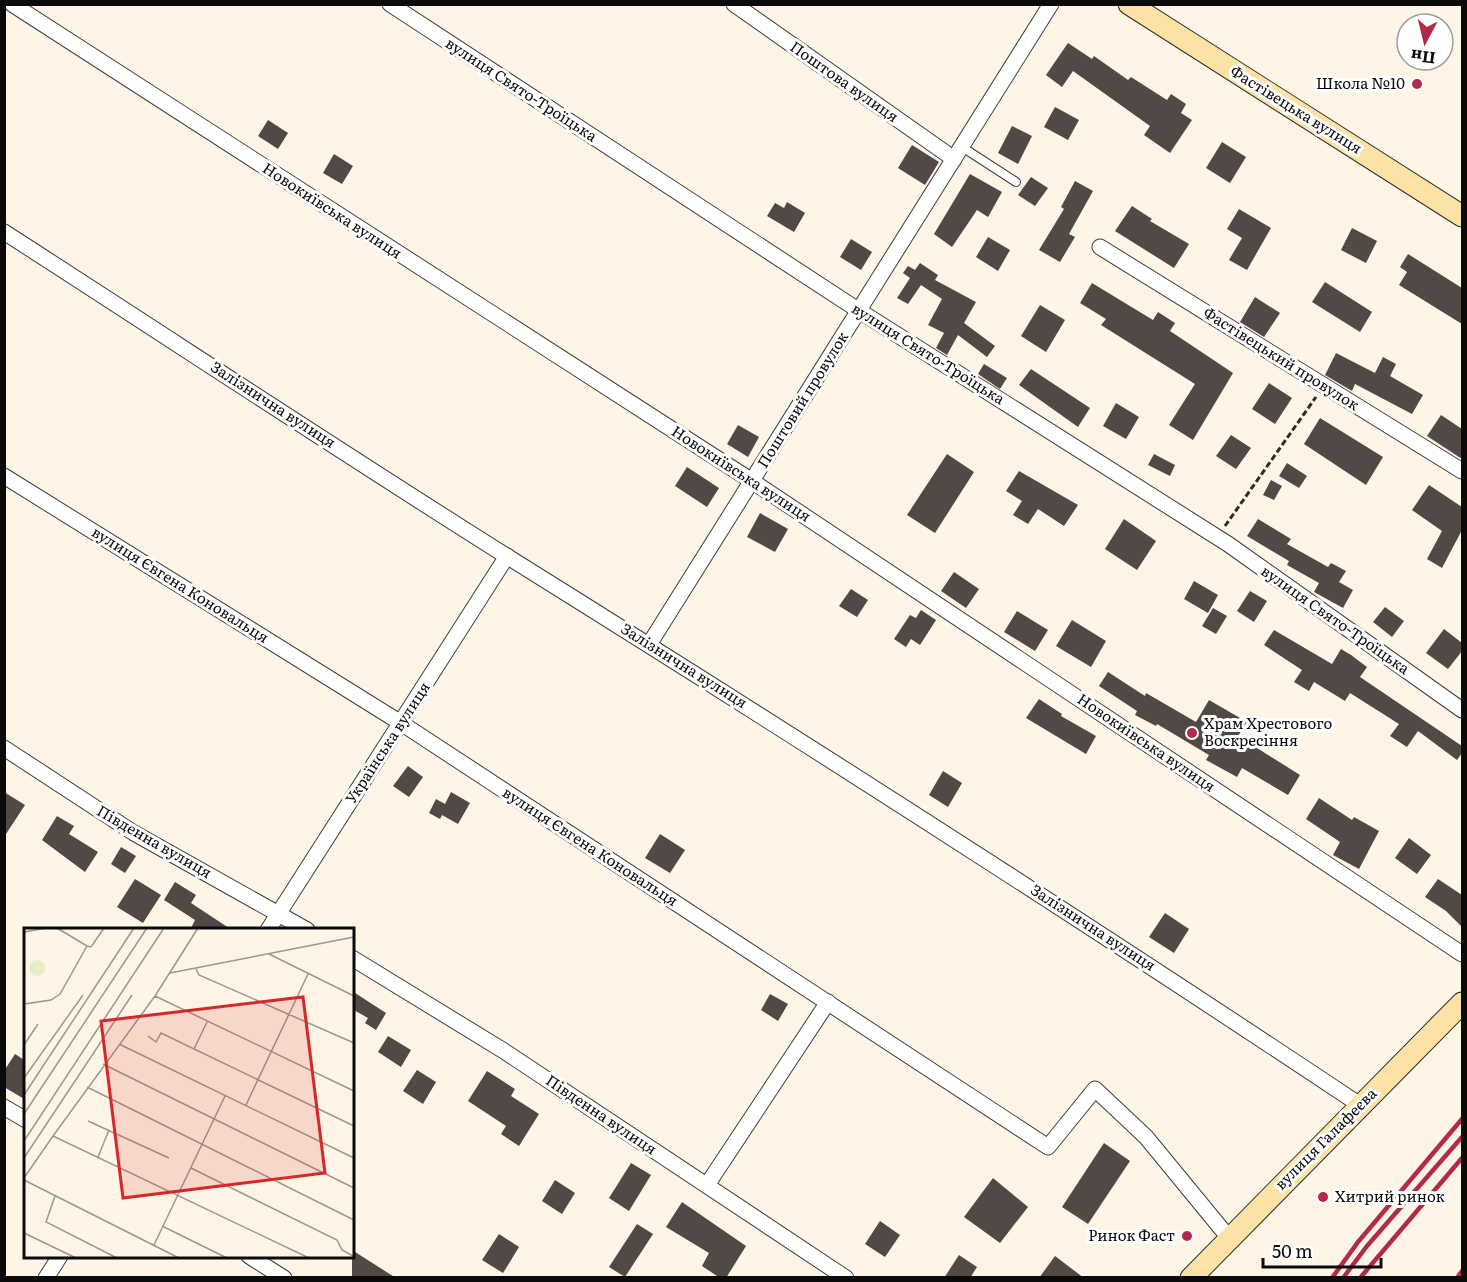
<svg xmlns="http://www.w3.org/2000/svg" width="1467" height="1282" font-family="Literata,serif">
  <rect width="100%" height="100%" fill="#fef5e7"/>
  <g fill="#524947">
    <path d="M1068,43l24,16 2,-3 34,24 3,-3 36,23 4,-6 15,10 -5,9 11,7 -22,33 -26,-18 6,-9 -77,-55 -11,16 -16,-12z"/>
    <path d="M1055,107l24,13 -11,20 -24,-13z"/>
    <path d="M268,120l20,13 -10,16 -20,-13z"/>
    <path d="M1012,126l20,10 -14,28 -20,-11z"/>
    <path d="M1222,142l24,15 -16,26 -24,-15z"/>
    <path d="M912,145l27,17 -14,23 -27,-17z"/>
    <path d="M334,154l19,12 -11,18 -19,-11z"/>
    <path d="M970,174l32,18 -14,25 -11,-7 -25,37 -18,-13z"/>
    <path d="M1031,177l17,11 -13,18 -17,-11z"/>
    <path d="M1075,181l18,10 -24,43 6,3 -15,25 -21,-12 25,-41 -3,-2z"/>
    <path d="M787,202l18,11 -11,19 -27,-16 8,-13 9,5z"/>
    <path d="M1132,206l20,13 -2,2 39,23 -15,24 -59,-37z"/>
    <path d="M1239,209l32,19 -24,42 -18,-10 13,-22 -15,-9z"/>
    <path d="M1352,228l25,13 -11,22 -25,-13z"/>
    <path d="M988,237l22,13 -12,21 -22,-14z"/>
    <path d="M851,239l21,13 -11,18 -21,-13z"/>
    <path d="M1408,254l54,34v36l-63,-39 8,-13 -7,-5z"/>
    <path d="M920,263l18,12 -3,5 41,22 -12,21 31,23 -8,11 -29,-22 -11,20 -11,-7 8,-15 -16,-8 14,-26 -21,-14 -13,19 -11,-6 13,-20 -7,-5 5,-7 7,4z"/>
    <path d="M1325,282l47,30 -12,20 -48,-30z"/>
    <path d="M1092,283l61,37 5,-8 17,11 -5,8 63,42 -40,67 -24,-15 26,-41 -94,-59 5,-6 -26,-16z"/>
    <path d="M1255,297l25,16 -16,24 -24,-15z"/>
    <path d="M1040,305l25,15 -19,32 -25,-16z"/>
    <path d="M1336,353l39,20 8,-16 13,7 -6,12 33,19 -11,19 -57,-30 -3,7 -27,-16z"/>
    <path d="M984,364l23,14 -7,11 -22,-15z"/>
    <path d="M1031,369l59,39 -12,19 -59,-42z"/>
    <path d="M1269,383l23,15 -17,26 -23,-15z"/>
    <path d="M1116,403l23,14 -13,22 -23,-13z"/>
    <path d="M1441,415l21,14v30l-35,-23z"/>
    <path d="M1320,418l63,39 -17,28 -62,-41z"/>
    <path d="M738,425l21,12 -11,20 -21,-13z"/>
    <path d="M1231,435l20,13 -15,21 -20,-13z"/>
    <path d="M947,454l27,18 -39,61 -28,-18z"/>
    <path d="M1154,454l21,11 -5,11 -22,-11z"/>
    <path d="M1287,463l20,13 -8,12 -20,-12z"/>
    <path d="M687,467l32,21 -12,19 -32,-21z"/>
    <path d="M1019,471l59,34 -14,21 -26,-17 -10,15 -15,-9 9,-14 -16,-10z"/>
    <path d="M1271,480l11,6 -8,14 -11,-5z"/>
    <path d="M1429,485l33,22v23l-20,38 -15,-9 15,-28 -30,-21z"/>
    <path d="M760,513l28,16 -13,23 -28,-15z"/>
    <path d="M1124,519l32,22 -19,29 -32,-21z"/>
    <path d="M1258,519l33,20 -4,5 41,23 3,-4 15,8 -7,11 14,8 -10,18 -29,-16 5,-9 -32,-18 2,-4 -42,-25z"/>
    <path d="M954,572l25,17 -13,19 -25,-17z"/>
    <path d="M1194,581l24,14 -10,18 -24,-14z"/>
    <path d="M851,589l17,11 -11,17 -18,-11z"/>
    <path d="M1250,591l17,10 -13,21 -17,-11z"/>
    <path d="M1385,607l19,14 -12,16 -19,-15z"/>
    <path d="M1213,608l14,8 -11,18 -14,-8z"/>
    <path d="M921,610l15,10 -16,25 -9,-6 -5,8 -12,-8 16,-24 6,3z"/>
    <path d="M1017,611l31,19 -13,21 -31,-19z"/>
    <path d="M1072,620l34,21 -15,26 -35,-21z"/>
    <path d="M1444,629l18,14v8l-14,18 -22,-16z"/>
    <path d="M1274,630l58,34 9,-15 10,6 16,12 -7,10 102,69v7l-5,7 -39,-29 -11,16 -17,-11 9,-12 -49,-31 -5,8 -31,-19 -5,9 -15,-9 8,-12 -38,-25z"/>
    <path d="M1108,672l37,24 1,-3 50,29 13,-22 38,22 -9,14 62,39 -12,20 -46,-27 -5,9 -31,-17 3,-5 -52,-31 -1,2 -21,-11 2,-4 -38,-25z"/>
    <path d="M1039,699l23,15 -1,2 35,20 -10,18 -60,-36z"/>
    <path d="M408,766l15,11 -14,20 -16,-11z"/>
    <path d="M943,771l19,12 -14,24 -19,-12z"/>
    <path d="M4,792l21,13 -21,32z"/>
    <path d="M451,792l19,11 -12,21 -16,-9 -2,4 -11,-6 7,-14 9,5z"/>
    <path d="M1319,798l33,22 2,-3 25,14 -20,38 -26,-14 7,-13 -34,-23z"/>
    <path d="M57,816l17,10 -5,8 29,18 -13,20 -43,-32z"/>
    <path d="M660,834l25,16 -15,23 -25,-15z"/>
    <path d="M1409,838l22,17 -14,19 -22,-16z"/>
    <path d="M121,847l15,9 -11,17 -14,-9z"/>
    <path d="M135,879l26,16 -18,28 -26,-16z"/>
    <path d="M1438,879l24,16v32l-16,-16 -21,-14z"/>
    <path d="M175,882l21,13 -5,8 41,27h-42l5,-10 -31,-20z"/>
    <path d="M1165,913l24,16 -15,24 -25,-16z"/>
    <path d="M352,991l34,22 -10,17 -11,-7 3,-5 -16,-9z"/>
    <path d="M770,994l18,10 -10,17 -17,-11z"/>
    <path d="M388,1036l23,14 -10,17 -23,-15z"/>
    <path d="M15,1054l11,7v39l-22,-13v-16z"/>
    <path d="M417,1070l19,12 -13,22 -20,-13z"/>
    <path d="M487,1071l28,18 -4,7 28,18 -20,32 -18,-12 5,-8 -38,-25z"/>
    <path d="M1104,1143l26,18 -42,63 -26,-17z"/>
    <path d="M631,1163l20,12 -22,36 -20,-13z"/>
    <path d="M993,1178l35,29 -28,36 -36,-26z"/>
    <path d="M555,1180l20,13 -13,21 -20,-13z"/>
    <path d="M682,1202l64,44 -20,32h-6l-18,-12 7,-13 -43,-26z"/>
    <path d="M880,1221l20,14 -15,22 -20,-13z"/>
    <path d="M637,1224l16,10 -28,43 -16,-10z"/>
    <path d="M499,1234l20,13 -16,26 -21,-13z"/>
    <path d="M352,1250l44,28h-44z"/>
    <path d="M959,1255l18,12 -7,11h-26z"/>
    <path d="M1055,1256l29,22h-45z"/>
  </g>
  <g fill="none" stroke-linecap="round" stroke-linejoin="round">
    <g stroke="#3d3d3d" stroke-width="10">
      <path id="lane" d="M962,147l54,35"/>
    </g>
    <g stroke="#3d3d3d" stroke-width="17">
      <g id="street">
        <path d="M12,4l740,477 710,473"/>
        <path d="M390,4l468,306 370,234 234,166"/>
        <path d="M734,4l220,155"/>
        <path d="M4,232c168,108 335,219 504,325 287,179 571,361 852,548"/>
        <path d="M1100,247l362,224"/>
        <path d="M4,476l397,247 647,424 47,-58 51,48 83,101"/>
        <path d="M650,643l401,-639"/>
        <path d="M4,748l130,85 173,97"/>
        <path d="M268,930l239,-374"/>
        <path d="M352,958l152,93 342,227"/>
        <path d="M4,1107l22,13"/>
        <path d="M707,1185l121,-183"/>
        <path d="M249,1256l35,22"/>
        <path d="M46,1278l14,-22"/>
      </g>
    </g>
    <g stroke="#2c2c2c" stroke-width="23">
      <g id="secondary">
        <path d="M1129,4l333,212"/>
        <path d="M1191,1278l271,-275"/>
      </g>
    </g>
    <path stroke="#2c2c2c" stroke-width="3" stroke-dasharray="6 3" stroke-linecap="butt" d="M1225,526l91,-129"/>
    <use href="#lane" stroke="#fff" stroke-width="8"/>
    <use href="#street" stroke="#fff" stroke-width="15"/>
    <use href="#secondary" stroke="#fce2a4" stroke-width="21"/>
    <g stroke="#b22949" stroke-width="4.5">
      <path d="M1332,1278l26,-36 104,-123"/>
      <path d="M1343,1278l24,-32 95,-109"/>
      <path d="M1360,1278l102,-120"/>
      <path d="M1457,1278l5,-7"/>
    </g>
  </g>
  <g fill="#b22949" stroke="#fff" stroke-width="2">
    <circle cx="1417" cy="84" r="6"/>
    <circle cx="1192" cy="733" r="6"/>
    <circle cx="1323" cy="1197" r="6"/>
    <circle cx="1187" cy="1236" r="6"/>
  </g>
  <g text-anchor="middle" stroke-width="6" stroke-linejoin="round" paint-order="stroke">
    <g font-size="15" fill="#0a0a0a" stroke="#fff">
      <text transform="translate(844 82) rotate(35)" y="5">Поштова вулиця</text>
      <text transform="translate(521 90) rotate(33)" y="5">вулиця Свято-Троїцька</text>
      <text transform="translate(1296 110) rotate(32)" y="5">Фастівецька вулиця</text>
      <text transform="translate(332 211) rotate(33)" y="5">Новокиївська вулиця</text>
      <text transform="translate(928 354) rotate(32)" y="5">вулиця Свято-Троїцька</text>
      <text transform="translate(1281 359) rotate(32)" y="5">Фастівецький провулок</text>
      <text transform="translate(803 400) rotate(-58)" y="5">Поштовий провулок</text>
      <text transform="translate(273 405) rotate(33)" y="5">Залізнична вулиця</text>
      <text transform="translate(741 474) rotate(33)" y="5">Новокиївська вулиця</text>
      <text transform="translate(180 585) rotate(32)" y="5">вулиця Євгена Коновальця</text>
      <text transform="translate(1335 620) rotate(35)" y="5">вулиця Свято-Троїцька</text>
      <text transform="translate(684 666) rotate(32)" y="5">Залізнична вулиця</text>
      <text transform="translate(388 743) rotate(-57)" y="5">Українська вулиця</text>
      <text transform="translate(1146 743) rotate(34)" y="5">Новокиївська вулиця</text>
      <text transform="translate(154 842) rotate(30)" y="5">Південна вулиця</text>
      <text transform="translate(590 847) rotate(33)" y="5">вулиця Євгена Коновальця</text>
      <text transform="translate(1093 928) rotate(33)" y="5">Залізнична вулиця</text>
      <text transform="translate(601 1115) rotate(34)" y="5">Південна вулиця</text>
      <text transform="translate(1326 1139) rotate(-45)" y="5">вулиця Галафеєва</text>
    </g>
    <g font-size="15" fill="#0a0a0a" stroke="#fff" text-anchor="end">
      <text x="1405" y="89">Школа №10</text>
      <text x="1204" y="729" text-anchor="start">Храм Хрестового<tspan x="1204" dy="17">Воскресіння</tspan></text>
      <text x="1335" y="1202" text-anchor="start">Хитрий ринок</text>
      <text x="1175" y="1241">Ринок Фаст</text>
    </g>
  </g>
  <g transform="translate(24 928)">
    <rect width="330" height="330" fill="#fef5e7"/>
    <path d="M5 40a8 8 0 1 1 16 0a8 8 0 1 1-16 0Z" fill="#e7edc5"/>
    <path fill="none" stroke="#9c978f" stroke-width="1.5" d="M33,0l30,18M0,4l23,-4M245,26l85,42M172,41l3,6 155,68M146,45l184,-36M131,68l199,95M0,76l27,-4 9,-6 27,-48 4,1 13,-19M124,108l8,6 5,-9 193,93M95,116l235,114M0,117l14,-21M170,121l13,-27M79,136l251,124M0,150l59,-83M63,159l267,133M0,167l110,-167M222,177l62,-131M0,186l123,-186M64,193l81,37M29,208l102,-140 43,-68M0,213l140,-213M74,229l11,-27M0,230l108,-163M167,240l146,72 5,10 11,6M0,250l29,-42 256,122M0,252l155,78M31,268l-9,26 71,36M138,298l65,32M0,305l52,25M130,317l71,-149"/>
    <path fill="#d62828" fill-opacity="0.15" stroke="#d62828" stroke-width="3" d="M279,69l22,176 -202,25 -22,-177z"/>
    <rect width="330" height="330" fill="none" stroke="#0a0a0a" stroke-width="3"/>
  </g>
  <rect width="1467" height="1282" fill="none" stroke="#0a0a0a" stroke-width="12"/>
  <g transform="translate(1425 42) rotate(187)"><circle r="28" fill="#ffffff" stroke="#9d9d9d" stroke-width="1.5"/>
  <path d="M0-4.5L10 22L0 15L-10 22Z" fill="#b22949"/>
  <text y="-9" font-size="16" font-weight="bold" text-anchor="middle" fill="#0a0a0a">Пн</text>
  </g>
  <path d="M1263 1258v9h118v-9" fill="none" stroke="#0a0a0a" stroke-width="3"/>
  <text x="1272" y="1258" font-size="18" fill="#0a0a0a" stroke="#ffffff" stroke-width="4.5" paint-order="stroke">50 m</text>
</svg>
